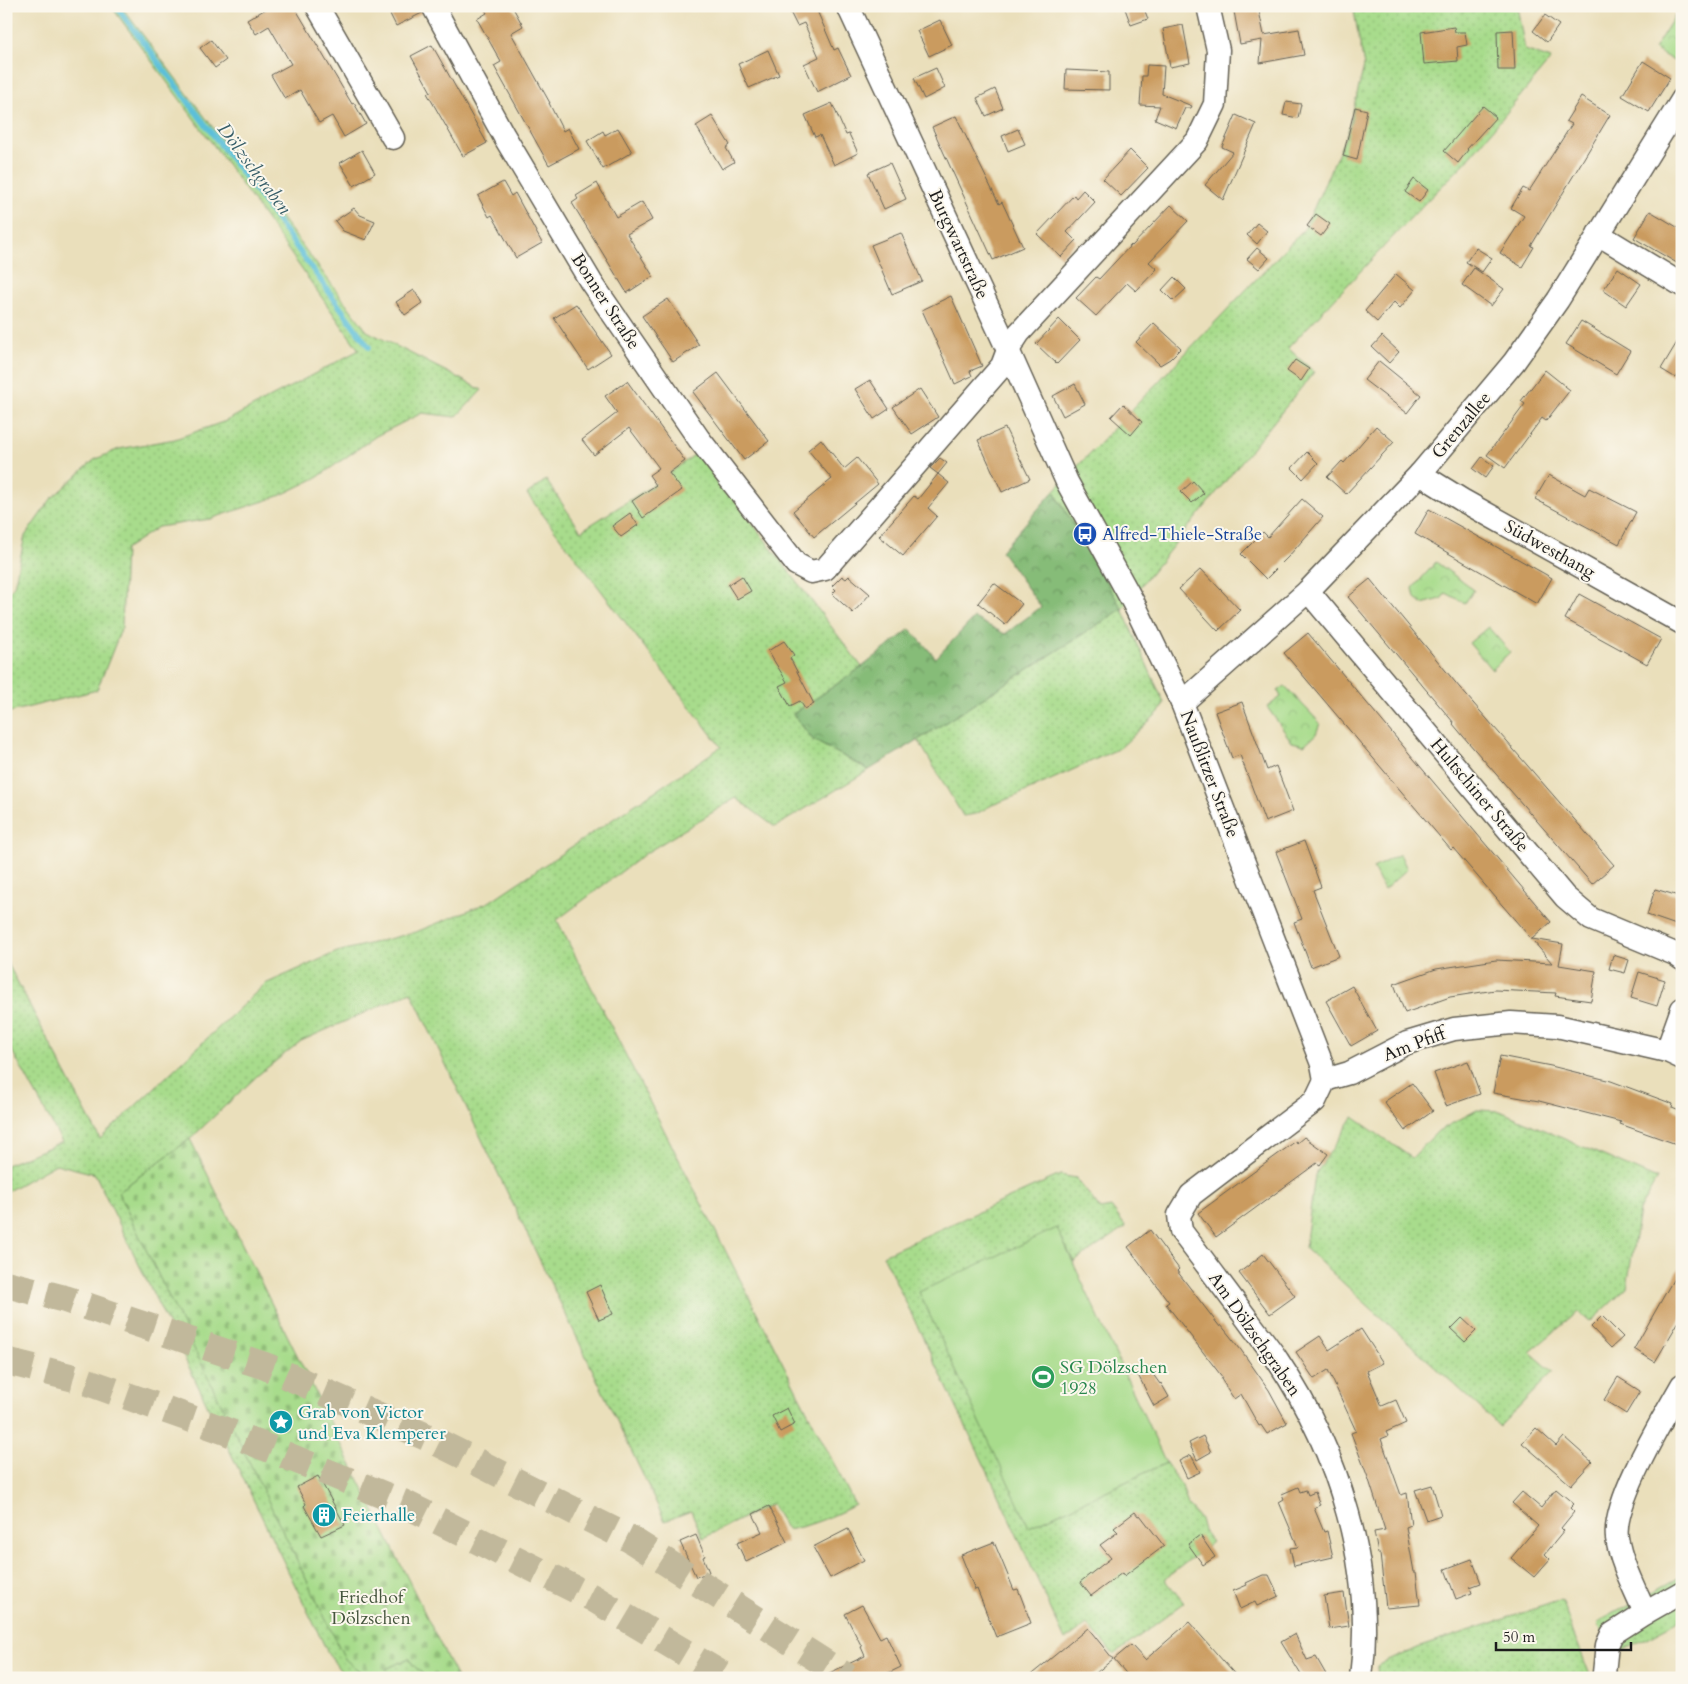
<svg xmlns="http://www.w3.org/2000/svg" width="1688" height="1684" font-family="Cardo,serif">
  <defs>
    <pattern id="grass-dots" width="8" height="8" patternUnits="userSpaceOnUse" patternTransform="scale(1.25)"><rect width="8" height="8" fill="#a8dc8c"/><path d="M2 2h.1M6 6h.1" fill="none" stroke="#90bc78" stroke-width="1.8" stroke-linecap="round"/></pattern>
    <pattern id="forest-crowns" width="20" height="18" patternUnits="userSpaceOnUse" patternTransform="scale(1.25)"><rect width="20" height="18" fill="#86bc78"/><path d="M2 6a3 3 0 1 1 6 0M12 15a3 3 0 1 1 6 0" fill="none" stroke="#6d9862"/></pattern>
    <pattern id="cemetery-stones" width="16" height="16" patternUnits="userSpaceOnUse" patternTransform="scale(1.25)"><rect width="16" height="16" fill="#a8dc8c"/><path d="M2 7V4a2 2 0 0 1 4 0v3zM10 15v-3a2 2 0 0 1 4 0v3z" fill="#90bc78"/></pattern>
    <pattern id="park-crowns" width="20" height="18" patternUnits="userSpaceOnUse" patternTransform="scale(1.25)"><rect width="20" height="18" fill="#a8dc8c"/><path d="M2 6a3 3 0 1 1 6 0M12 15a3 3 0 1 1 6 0" fill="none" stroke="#90bc78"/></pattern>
  </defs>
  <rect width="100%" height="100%" fill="#fbf7ec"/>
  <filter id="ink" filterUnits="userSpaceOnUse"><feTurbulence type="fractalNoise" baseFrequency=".02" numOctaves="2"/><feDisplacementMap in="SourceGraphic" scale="10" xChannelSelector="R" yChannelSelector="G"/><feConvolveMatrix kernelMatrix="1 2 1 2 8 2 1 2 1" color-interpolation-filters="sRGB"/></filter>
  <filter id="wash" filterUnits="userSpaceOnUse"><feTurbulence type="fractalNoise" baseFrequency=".0096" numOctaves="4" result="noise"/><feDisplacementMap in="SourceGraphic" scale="20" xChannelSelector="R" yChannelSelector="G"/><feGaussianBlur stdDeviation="1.12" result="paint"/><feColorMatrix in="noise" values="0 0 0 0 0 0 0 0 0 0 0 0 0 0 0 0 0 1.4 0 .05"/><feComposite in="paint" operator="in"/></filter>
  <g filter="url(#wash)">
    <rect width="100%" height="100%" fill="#eadfbb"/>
    <g fill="url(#grass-dots)" stroke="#627c54">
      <path d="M111,6h10l246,325 115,59 -26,27 -34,-4 -46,23 -58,41 -39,19 -69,23 -52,8 -33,22 -3,78 -25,63 -91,23v-119l8,-8 11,-50 26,-37 43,-39 25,-11 56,-10 51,-18 133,-71 -139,-196z"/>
      <path d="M1353,6h164l8,44 26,9 -86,104 -42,42 -135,143 26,24 -192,237 42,94 -4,8 -40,37 -102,47 -26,10 -16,9 -13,2 -45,-76 204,-131 -68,-118 251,-263 43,-97 16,-65z"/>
      <path d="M698,452l164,215 -69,47 20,26 56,30 -94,57 -39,-29 -90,55 -89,67 298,585c-21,11 -45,21 -68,25l-16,-26 -68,34 -12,-27 -26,10 -254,-529 -110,49 -43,34 -68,64 -72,53 241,480 16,6c-33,0 -29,1 -47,-25l-233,-479 -39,-10 -50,28v-27l56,-23 -56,-102v-80l94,179 165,-155 72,-32 79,-20 73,-30 232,-155 -194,-253 19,-14 35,51 74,-47z"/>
      <path d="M1477,1110l23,1 157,68 -18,31 -12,78 -37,34 -12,-10 -48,40 23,20 -53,54 -195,-178 10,-73 38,-58 59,41 26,-27z"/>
      <path d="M1060,1175l16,3 24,31 11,-2 15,20 -52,35 -18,-34 -27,299 137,-64 16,23 6,20 12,13 3,12 9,11 -47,37 19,24 -70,52 -27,-31 -22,16 -71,-155 -111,-230z"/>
      <path d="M1682,1576v43l-71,38 -13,-35z"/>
      <path d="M1561,1600l30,78h-213l-1,-12 43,-19z"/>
      <path d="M409,1658l4,7 14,13h-44l4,-4 -1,-5z"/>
    </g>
    <path fill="url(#forest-crowns)" stroke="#516c4a" d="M1054,491l68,118 -204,131 -49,30 -56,-30 -20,-26 69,-47 48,-38 26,29 38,-40 31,16 36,-27 -40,-56z"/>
    <path fill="url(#cemetery-stones)" stroke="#627c54" d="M190,1139l267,539h-30l-14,-13 -4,-7 -23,11 2,5c-15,10 -32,-5 -43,-15l-227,-467z"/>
    <g fill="url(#park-crowns)" stroke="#627c54">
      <path d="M1681,6h1v60l-28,-17z"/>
      <path d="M1436,562l38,28 -9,13 -19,-10 -5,6 -19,5 -7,-6 -2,-10z"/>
      <path d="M1488,627l22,25 -18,18 -23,-27z"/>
      <path d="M1285,686l35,37 -4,11 -12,11 -12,-3 -25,-35 14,-10 -3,-6z"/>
      <path d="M1400,854l7,15 -23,21 -11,-22z"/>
    </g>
    <path fill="#a8dc8c" stroke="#627c54" d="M1057,1228l109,235 -137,64 -110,-235z"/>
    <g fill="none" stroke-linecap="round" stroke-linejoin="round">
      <path stroke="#5bbfd9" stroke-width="5.5" d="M116,6l144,191 109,150"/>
    </g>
    <g id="blocks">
      <g fill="#ca9b5f">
        <path d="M271,6h23l58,98 2,-1 12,21 -22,13 -12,-21 -13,7 -19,-33 -15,9 -14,-24 20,-11 -22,-38 -13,8 -9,-14z"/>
        <path d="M386,6h34l2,7 -26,13z"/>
        <path d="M483,6h29l11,20 -12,7 39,70h-1l14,28 5,-3 11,21 -30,16 -55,-99 7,-4 -24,-43 10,-6z"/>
        <path d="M787,6h28l19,44 4,-2 13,27 -34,17 -13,-28 15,-7 -15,-34 -7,3z"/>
        <path d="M1124,6h19l5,13 -17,6z"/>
        <path d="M1233,6h25l6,29 35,-6 5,26 -44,8 2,-23 -22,4z"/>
        <path d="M1545,15l14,10 -12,17 -14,-11z"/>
        <path d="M940,20l12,25 -23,11 -12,-25z"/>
        <path d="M1183,25l7,38 -20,4 -7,-38z"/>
        <path d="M1454,27l1,5h10l2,13 -10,2 1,14 -34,3 -3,-32z"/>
        <path d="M1513,30l2,40h-17l-1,-39z"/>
        <path d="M211,40l15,20 -11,8 -15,-20z"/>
        <path d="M432,45l55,98 -24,13 -36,-63 4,-1 -20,-36z"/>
        <path d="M768,50l11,25 -30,13 -11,-24z"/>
        <path d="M1643,61l27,17 -21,34 -27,-16z"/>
        <path d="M1147,65l17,1 -2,28 30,12 -1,2h-6l-9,20 -21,-9 5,-13 -20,-1 2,-29h4z"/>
        <path d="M936,68l9,20 -21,11 -10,-21z"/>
        <path d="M1066,70l43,2v18l-44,-1z"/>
        <path d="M995,89l8,19 -17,8 -9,-18z"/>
        <path d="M1581,97l29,18 -79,131 3,1 -12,20 -22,-14 24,-37 -13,-8 12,-20 6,3 43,-67 -6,-3z"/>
        <path d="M1286,102l15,2 -3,14 -15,-3z"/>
        <path d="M832,103l14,32 3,-1 9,19 -24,12 -14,-30 -5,2 -10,-22z"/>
        <path d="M1483,106l13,11 -29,32 1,1 -10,13 -14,-12z"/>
        <path d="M1355,107l12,3 -10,50 -14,-4z"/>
        <path d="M1236,115l20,9 -33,76 -18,-15 28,-33 -11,-5z"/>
        <path d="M712,116l18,29 -4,3 8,14 -12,7 -26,-43z"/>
        <path d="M956,116l43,88 3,-2 21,45 -30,13 -61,-133z"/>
        <path d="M618,128l14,24 -29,17 -16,-28 16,-10 2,4z"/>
        <path d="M1018,129l7,15 -17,7 -6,-15z"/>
        <path d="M362,150l13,23 -21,13 -14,-23z"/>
        <path d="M1130,150l18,18 -27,28 -18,-17z"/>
        <path d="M890,163l16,36 -22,10 -16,-36z"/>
        <path d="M1414,179l14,11 -9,12 -14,-10z"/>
        <path d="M503,182l8,14 4,-3 27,50 -26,15 -24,-43 -3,2 -11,-21z"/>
        <path d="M597,183l19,34 26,-15 10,18 -25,14 26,42 -26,17 -55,-90 6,-4 -2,-3z"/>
        <path d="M1083,190l12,12 -28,30 9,9 -15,16 -24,-23 37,-39 2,3z"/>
        <path d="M1171,205l17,16 -39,41 8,7 -21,22 -9,-8 -31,33 -20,-18 20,-21 3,2 32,-34 1,1z"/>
        <path d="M354,208l6,7 15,6 -9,19 -23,-9 -8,-10z"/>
        <path d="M1650,211l32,19v36l-48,-28z"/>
        <path d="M1316,214l14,10 -9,12 -14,-10z"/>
        <path d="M1257,223l10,8 -10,13 -10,-9z"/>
        <path d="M901,233l21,48 -30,13 -21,-49z"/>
        <path d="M1257,248l12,10 -10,11 -12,-10z"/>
        <path d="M1476,248l16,10 -10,14 -16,-10z"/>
        <path d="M1474,268l30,21 -13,17 -29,-21z"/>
        <path d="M1618,268l23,16 -15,22 -23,-16z"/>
        <path d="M1396,274l19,16 -15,18 -6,-6 -17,20 -12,-11z"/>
        <path d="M1174,277l12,12 -13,12 -11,-11z"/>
        <path d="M414,290l8,13 -17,12 -9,-13z"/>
        <path d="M951,296l31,70 -12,5 2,5 -17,8 -33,-74z"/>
        <path d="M668,299l31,46 -26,17 -31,-46z"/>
        <path d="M576,304l35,50 -23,15 -34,-51z"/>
        <path d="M1059,319l21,21 -23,24 -21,-20z"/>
        <path d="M1581,321l49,30 -14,23 -50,-30z"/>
        <path d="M1154,323l27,25 -11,11 -10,6 -24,-23z"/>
        <path d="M1682,334v35l-6,9 -15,-9z"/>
        <path d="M1382,336l17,16 -10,11 -17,-16z"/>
        <path d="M1295,360l14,9 -8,12 -14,-10z"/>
        <path d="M1379,361l42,34 -14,18 -43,-33z"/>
        <path d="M1545,370l25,20 -24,31 -4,-3 -37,50 -18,-13 38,-51 -4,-3z"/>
        <path d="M718,373l51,68 -25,19 -51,-68z"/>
        <path d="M870,380l19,29 -15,10 -19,-30z"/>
        <path d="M627,381l58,80 -16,12 13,17 -39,28 -11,-17 24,-16 -7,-10 10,-7 -30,-40 -35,27 -12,-15 35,-27 -12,-17z"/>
        <path d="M1075,384l10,20 -22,12 -10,-20z"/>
        <path d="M920,389l18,28 -26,17 -19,-27z"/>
        <path d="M1123,404l19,18 -11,13 -20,-18z"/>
        <path d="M1376,426l18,16 -48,52 -19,-17 15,-16 2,2z"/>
        <path d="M1005,428l25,51 -28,13 -24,-52z"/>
        <path d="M821,439l23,30 13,-11 21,26 -64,53 -21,-26 39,-32 -24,-29z"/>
        <path d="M1307,452l11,11 -15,16 -11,-11z"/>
        <path d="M1482,457l12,9 -9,12 -12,-9z"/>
        <path d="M940,458l7,5 -9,11 -8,-6z"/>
        <path d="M938,474l11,9 -21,25 9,8 -34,40 -24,-20 35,-40 4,3z"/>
        <path d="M1549,475l36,20 4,-7 47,24 -17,32 -84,-45z"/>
        <path d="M1193,481l11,12 -12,10 -11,-11z"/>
        <path d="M1302,499l21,18 -35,40 -22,22 -25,-25 22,-22 5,5z"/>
        <path d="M1429,509l123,69 -15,26 -122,-70z"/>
        <path d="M630,513l8,12 -17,12 -9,-11z"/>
        <path d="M1201,569l39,41 -22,21 -39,-42z"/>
        <path d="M742,576l9,15 -14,8 -9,-14z"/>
        <path d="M842,576l4,3 3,-3 21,18 -17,19 -21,-19 4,-4 -4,-4z"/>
        <path d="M1370,579l90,109 154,177 -22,19 -124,-142 -15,-18 1,-1 -106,-126z"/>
        <path d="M994,583l28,21 -17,21 -27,-22z"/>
        <path d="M1579,594l82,45 -14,25 -82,-45z"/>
        <path d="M1308,633l243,289 -19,17 31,5 -4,21 37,6 -5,30 -36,-5 1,-3 -61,-3 -45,7 -45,16 -11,-29 42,-15 60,-9 56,3 -99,-115 -2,2 -167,-197z"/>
        <path d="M784,641l10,14 -4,3 24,46 -9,5 -5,-8 -10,5 -11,-20 8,-4 -19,-31z"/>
        <path d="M1242,702l25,68 9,-4 17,45 -28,11 -25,-67 -8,3 -17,-46z"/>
        <path d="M1304,841l17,46 -8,3 26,66 -28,11 -17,-45 8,-3 -26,-67z"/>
        <path d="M1655,889l27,8v30l-35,-12z"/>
        <path d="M1613,955l16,5 -4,13 -16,-4z"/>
        <path d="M1639,972l26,8 -8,26 -26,-8z"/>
        <path d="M1352,986l25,45 -26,15 -25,-45z"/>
        <path d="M1500,1056l51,10 60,15 62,23 -1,4 10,4v34l-62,-22 1,-2 -82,-21 -46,-8z"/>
        <path d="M1468,1061l12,33 -34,12 -12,-33z"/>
        <path d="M1412,1083l21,28 -28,20 -21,-29z"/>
        <path d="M1304,1137l24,17 -8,11 -3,-2 -101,74 -18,-24 98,-72 1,2z"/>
        <path d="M1150,1230l29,39 -2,2 43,56 1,-2 20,25 28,40 18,33 -20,11 -6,-9 -2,1 -18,-32 -7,5 -13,-20 2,-1 -57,-74 3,-2 -41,-55z"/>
        <path d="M1263,1254l32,42 -25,18 -31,-41z"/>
        <path d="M1682,1264v52l-27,46 -21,-13z"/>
        <path d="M600,1285l13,29 -14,6 -13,-28z"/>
        <path d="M1602,1316l21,21 -12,11 -20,-21z"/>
        <path d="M1462,1318l14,13 -11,11 -14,-13z"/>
        <path d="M1361,1329l22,34 -16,8 15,35 14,-6 10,23 -20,9 2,4 -7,3 20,56 6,-2 4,32 -5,2 8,45h2l4,33 -34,3 -6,-54h-2l-4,-22 11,-2 -16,-50 -18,-47 5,-2 -28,-61 -14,9 -18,-27 24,-16 9,14z"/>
        <path d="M1147,1366l13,18 1,-1 8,14 -15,9 -17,-33z"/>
        <path d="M1618,1377l22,14 -14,23 -22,-14z"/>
        <path d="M787,1408l8,16 -15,8 -8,-16z"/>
        <path d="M1536,1428l20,18 8,-9 28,25 -21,23 -49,-42z"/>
        <path d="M1203,1436l8,16 -14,8 -8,-17z"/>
        <path d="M1191,1455l9,17 -13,6 -8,-17z"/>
        <path d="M318,1476l27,49 -24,11 -17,-30 2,-2 -9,-17z"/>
        <path d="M1432,1485l9,30 -15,5 -11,-30z"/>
        <path d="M1298,1487l2,5 6,-2 2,5 7,-3 5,13 -6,3 10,24 3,-1 6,26 -39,9 -4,-18 8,-1 -19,-45 5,-3 -2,-5z"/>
        <path d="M1556,1489l18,15 -4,4 4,4 -13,16 3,3 -19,23 5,5 -16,18 -23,-19 27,-32 -26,-23 10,-11 19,16z"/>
        <path d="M769,1506l18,36 -41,20 -9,-19 25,-11 -9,-18z"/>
        <path d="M1135,1512l3,4 2,-1 24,31 -40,30 -2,-3 -31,23 -11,-14 31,-24 -11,-13 18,-13 -4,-4z"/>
        <path d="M848,1529l16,31 -34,18 -17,-31z"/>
        <path d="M696,1535l9,21 -2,1 6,15 -13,5 -16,-35z"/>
        <path d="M1200,1535l15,22 -12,8 -15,-21z"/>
        <path d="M994,1542l20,48 4,-1 13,34 -35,14 -19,-48 -2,1 -14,-35z"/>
        <path d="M1472,1559l9,24 -11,4 2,6 -16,6 -11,-30z"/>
        <path d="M1263,1575h6l10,21 -22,10 -2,-4 -15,7 -7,-18 14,-6 -1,-2z"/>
        <path d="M1344,1593l5,33 -20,3 -5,-33z"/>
        <path d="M862,1605l18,33 6,-3 15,32 -23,11h-59l46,-22 -4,-9h1l-17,-33z"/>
        <path d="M1189,1622l49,56h-108l-16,-19 17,-14 14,15z"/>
        <path d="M1088,1628l25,31 -23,19h-63z"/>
        <path d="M1295,1634l12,26 9,-3 12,21h-25l-22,-36z"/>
      </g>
    </g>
  </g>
  <g filter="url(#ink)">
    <use href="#blocks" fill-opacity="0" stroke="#646054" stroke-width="1"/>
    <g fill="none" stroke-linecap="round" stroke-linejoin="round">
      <g stroke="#c1b89b" stroke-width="28" stroke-dasharray="28 14" stroke-linecap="butt">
        <path d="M6,1284l59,15 200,67 164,72 201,101 218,139"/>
        <path d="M6,1361l76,19 141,50 180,73 190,95 134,80"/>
      </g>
      <g stroke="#646054" stroke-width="25">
        <g id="minor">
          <path d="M317,6l76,132"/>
          <path d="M433,6l71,130 87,146 108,157 97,125 15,8 14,-3 177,-203 6,-16 11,-17 178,-192 18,-37 3,-54 -10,-44"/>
          <path d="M848,6l160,344 59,132 66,120 49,101 140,361 3,16"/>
          <path d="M1598,234l84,51"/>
          <path d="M1420,474l42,26 220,123"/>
          <path d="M1308,591l257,306 26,22 84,35 7,5"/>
          <path d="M1182,703l126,-112 112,-117 94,-112 44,-62 124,-200"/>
          <path d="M1667,1051l15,-42"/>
          <path d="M1645,1613c-10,-24 -24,-49 -28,-75 -5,-36 46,-119 65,-153"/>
          <path d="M1361,1678c14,-109 -22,-226 -83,-317 -9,-14 -21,-28 -31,-42 -22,-30 -44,-59 -66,-88l-2,-16 12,-20 124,-94 10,-21 24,-7 58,-30 47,-14 57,-6 46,3 110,25 15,7"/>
          <path d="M1606,1678l-2,-5 3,-28 5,-11 33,-21 37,-21"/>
        </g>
      </g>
      <use href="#minor" stroke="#fff" stroke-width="22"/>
    </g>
  </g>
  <defs>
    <g id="bus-disc" transform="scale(1.25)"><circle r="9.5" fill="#1a4fb4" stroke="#fbf7ec"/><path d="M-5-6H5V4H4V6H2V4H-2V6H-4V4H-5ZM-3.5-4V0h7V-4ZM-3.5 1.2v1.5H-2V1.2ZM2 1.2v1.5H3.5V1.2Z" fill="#fff"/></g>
    <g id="stadium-disc" transform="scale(1.25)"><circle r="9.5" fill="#2e9e5b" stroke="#fbf7ec"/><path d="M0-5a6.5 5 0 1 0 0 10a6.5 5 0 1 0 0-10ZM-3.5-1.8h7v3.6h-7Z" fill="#fff"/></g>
    <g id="sight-disc" transform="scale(1.25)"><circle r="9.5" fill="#0f9aa8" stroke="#fbf7ec"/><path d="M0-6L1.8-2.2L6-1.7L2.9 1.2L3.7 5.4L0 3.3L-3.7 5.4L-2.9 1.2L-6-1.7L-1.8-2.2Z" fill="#fff"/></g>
    <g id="building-disc" transform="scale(1.25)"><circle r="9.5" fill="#0f9aa8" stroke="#fbf7ec"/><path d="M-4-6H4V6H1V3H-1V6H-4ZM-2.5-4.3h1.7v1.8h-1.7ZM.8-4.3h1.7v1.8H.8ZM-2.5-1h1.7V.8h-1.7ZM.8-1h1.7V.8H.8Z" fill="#fff"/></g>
  </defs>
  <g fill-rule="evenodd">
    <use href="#bus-disc" x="1085" y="534"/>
    <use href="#stadium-disc" x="1043" y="1377"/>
    <use href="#sight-disc" x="281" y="1422"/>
    <use href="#building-disc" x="324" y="1515"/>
  </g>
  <g text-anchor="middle" stroke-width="4" stroke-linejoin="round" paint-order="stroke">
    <g font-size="18" fill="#1c1c1c" stroke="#fbf7ec">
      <text transform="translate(959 244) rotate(65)" y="6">Burgwartstraße</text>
      <text transform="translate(606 301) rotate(57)" y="6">Bonner Straße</text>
      <text transform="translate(1461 425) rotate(-50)" y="6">Grenzallee</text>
      <text transform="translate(1550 549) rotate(29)" y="6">Südwesthang</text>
      <text transform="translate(1210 774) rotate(69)" y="6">Naußlitzer Straße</text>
      <text transform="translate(1480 795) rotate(50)" y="6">Hultschiner Straße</text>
      <text transform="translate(1414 1044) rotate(-21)" y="6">Am Pfiff</text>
      <text transform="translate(1255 1334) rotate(55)" y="6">Am Dölzschgraben</text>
    </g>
    <g font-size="18" fill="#164399" stroke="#fbf7ec" text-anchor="start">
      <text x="1102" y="540">Alfred-Thiele-Straße</text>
    </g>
    <g font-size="18" fill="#27864d" stroke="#fbf7ec" text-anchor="start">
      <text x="1060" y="1373">SG Dölzschen<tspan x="1060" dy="21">1928</tspan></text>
    </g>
    <g font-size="18" fill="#0d838f" stroke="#fbf7ec" text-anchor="start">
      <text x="298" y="1418">Grab von Victor<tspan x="298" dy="21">und Eva Klemperer</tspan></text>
      <text x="342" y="1521">Feierhalle</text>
    </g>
    <g font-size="18" fill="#46563e" stroke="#fbf7ec">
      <text x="371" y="1603">Friedhof<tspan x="371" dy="21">Dölzschen</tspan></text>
    </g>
    <g font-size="19" font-style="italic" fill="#355d68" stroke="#fbf7ec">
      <text transform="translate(255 168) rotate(53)" y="7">Dölzschgraben</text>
    </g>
  </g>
  <rect width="1688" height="1684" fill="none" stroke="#fbf7ec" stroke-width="25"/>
  <path d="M1496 1642v8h135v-8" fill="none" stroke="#1c1c1c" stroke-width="2.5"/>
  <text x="1503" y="1642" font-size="15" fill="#1c1c1c" stroke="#fbf7ec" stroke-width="4" paint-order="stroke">50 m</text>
</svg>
